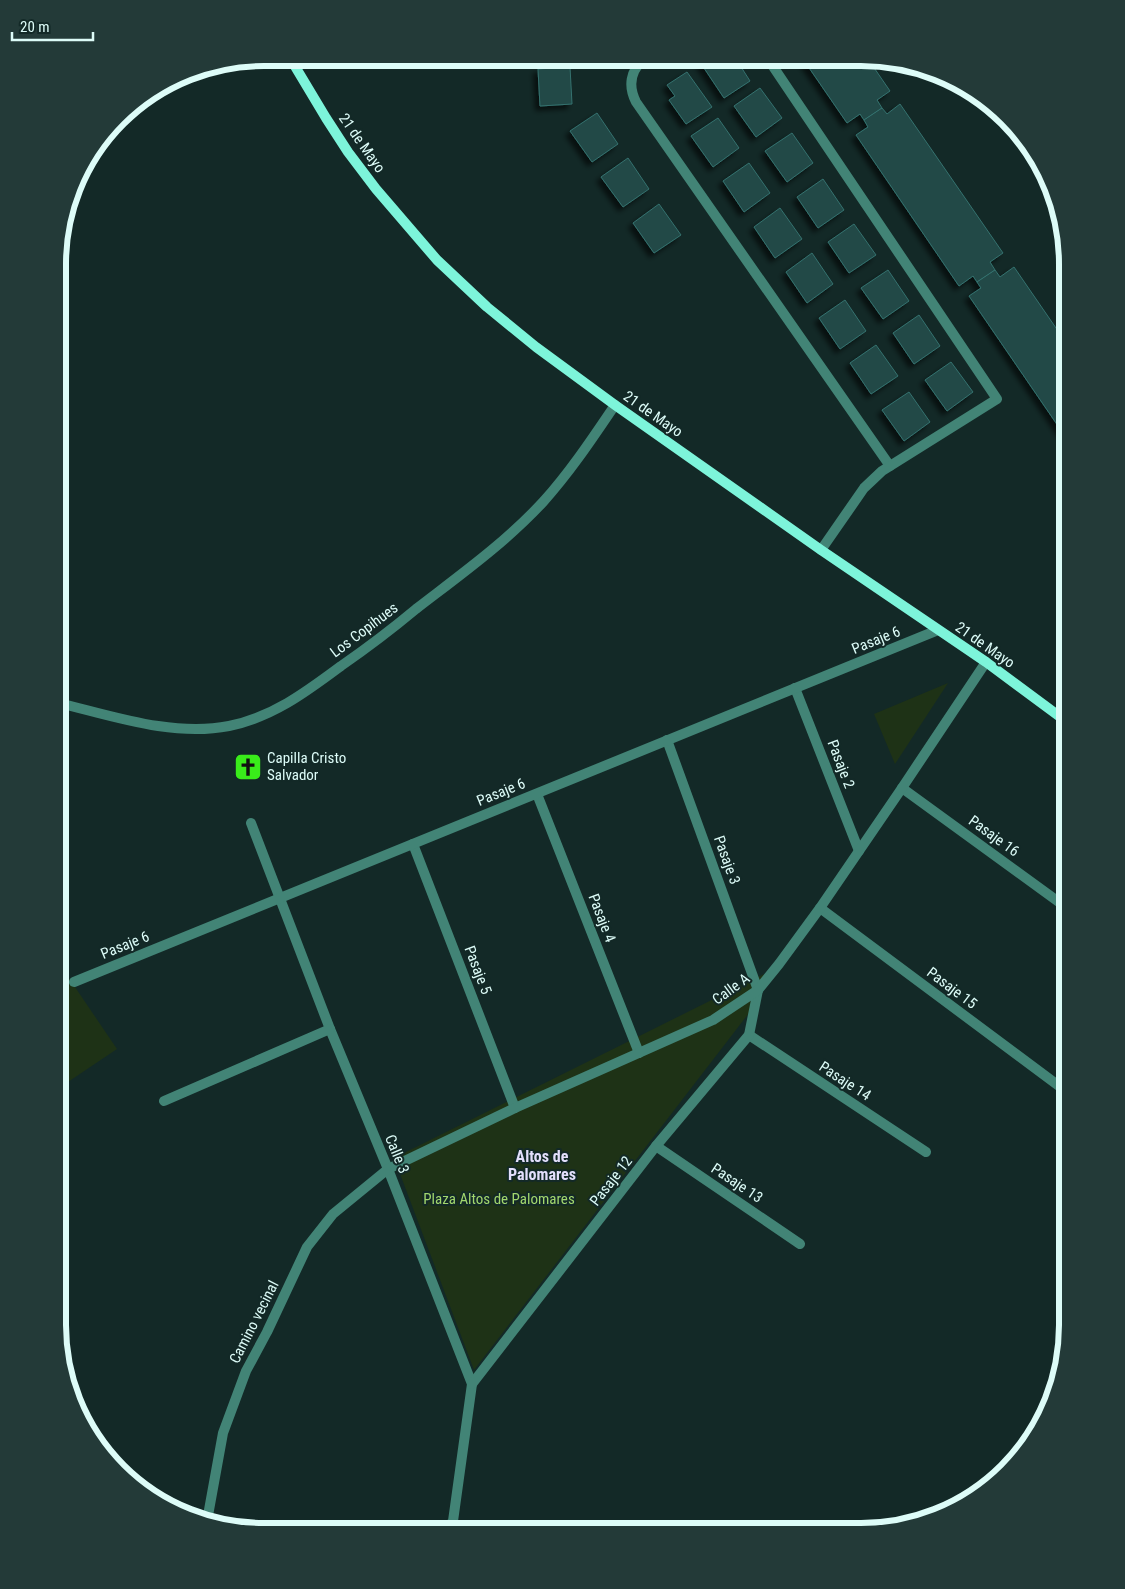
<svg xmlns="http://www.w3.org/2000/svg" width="1125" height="1589" font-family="'Roboto Condensed',sans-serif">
  <defs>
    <filter id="shadow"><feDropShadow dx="-4.5" dy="4.5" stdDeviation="2.5" flood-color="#0009"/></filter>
  </defs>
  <rect width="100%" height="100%" fill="#132927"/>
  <g fill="#1e3216">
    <path d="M948,683l-53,81 -21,-50z"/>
    <path d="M58,962l59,87 -55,37 -4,-6z"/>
    <path d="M764,974l-15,39 -275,357 -80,-212z"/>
  </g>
  <g fill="#204846" stroke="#35726f" filter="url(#shadow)">
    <path d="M704,59h32l14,22 -26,17 -24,-36z"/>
    <path d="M803,59h65l22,32 -13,9 5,8 -18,12 -4,-6 -13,9z"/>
    <path d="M570,67l2,37 -32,2 -2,-37z"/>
    <path d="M687,72l25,35 -26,17 -17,-24 6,-4 -8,-11z"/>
    <path d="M760,88l22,30 -26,19 -22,-31z"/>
    <path d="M900,104l103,149 -13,9 5,8 -18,12 -4,-6 -14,10 -103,-151 12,-8 -4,-7 18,-12 5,6z"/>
    <path d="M597,113l21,31 -26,18 -22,-31z"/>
    <path d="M718,118l21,30 -26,19 -22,-31z"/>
    <path d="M792,133l21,30 -26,19 -22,-31z"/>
    <path d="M628,158l21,31 -26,18 -22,-30z"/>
    <path d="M749,163l21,30 -26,19 -21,-31z"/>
    <path d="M823,179l21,31 -26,18 -21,-31z"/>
    <path d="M659,204l22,31 -27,18 -21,-30z"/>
    <path d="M780,208l22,31 -27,19 -21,-31z"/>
    <path d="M854,224l22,31 -27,18 -21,-31z"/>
    <path d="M812,253l21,31 -26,19 -21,-31z"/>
    <path d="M1014,267l53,77v95l-98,-143 12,-8 -4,-6 18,-12 5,7z"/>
    <path d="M888,270l21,31 -26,18 -22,-31z"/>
    <path d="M845,300l21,31 -26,18 -21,-31z"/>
    <path d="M919,315l21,31 -26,18 -21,-31z"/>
    <path d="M876,345l22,31 -27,18 -21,-31z"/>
    <path d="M951,362l22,30 -26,19 -22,-31z"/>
    <path d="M909,392l21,30 -26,19 -22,-31z"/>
  </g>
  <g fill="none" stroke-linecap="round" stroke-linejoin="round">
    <g stroke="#428476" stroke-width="10">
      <path d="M644,59c-14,12 -16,27 -8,43l254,364"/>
      <path d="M768,59l229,340 -115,72 -18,17 -43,62"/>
      <path d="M795,688l64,163"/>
      <path d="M59,703c54,13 114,34 170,23 44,-9 77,-34 112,-60 26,-18 51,-37 75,-57 44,-34 89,-66 127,-107 27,-30 49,-63 72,-97"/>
      <path d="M667,740l91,250"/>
      <path d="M902,788l165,120"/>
      <path d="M537,794l102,259"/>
      <path d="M251,823l79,206 58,140 84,215 -19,137 -7,9"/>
      <path d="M413,844l102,264"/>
      <path d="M820,908l247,184"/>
      <path d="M74,982l864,-352"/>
      <path d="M749,1035l177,117"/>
      <path d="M164,1101l166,-72"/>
      <path d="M1066,1138l1,-2"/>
      <path d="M656,1146l144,98"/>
      <path d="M472,1384l184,-238 93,-111 9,-45"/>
      <path d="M207,1521l16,-88 23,-62 21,-39 40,-85 26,-33 55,-45 127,-61 198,-88 45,-30 21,-26 41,-56 82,-120 84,-126"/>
    </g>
    <path stroke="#7df4da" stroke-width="10" d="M290,58l36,60 22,34 28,37 61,71 50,47 49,40 79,58 206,145 165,112 81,60"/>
  </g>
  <defs>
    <g id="church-square" transform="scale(1.4375)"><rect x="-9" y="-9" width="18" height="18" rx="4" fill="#39ec1a" stroke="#132927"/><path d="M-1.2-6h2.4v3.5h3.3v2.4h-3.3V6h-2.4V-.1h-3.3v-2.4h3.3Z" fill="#111"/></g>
  </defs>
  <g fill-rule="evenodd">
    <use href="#church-square" x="248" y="767"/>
  </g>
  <g text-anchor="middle" stroke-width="4" stroke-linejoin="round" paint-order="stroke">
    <g font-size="15" fill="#ddfcf8" stroke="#132927">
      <text transform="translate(362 143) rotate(55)" y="5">21 de Mayo</text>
      <text transform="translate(653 414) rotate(35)" y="5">21 de Mayo</text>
      <text transform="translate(364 630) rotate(-37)" y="5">Los Copihues</text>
      <text transform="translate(876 640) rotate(-22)" y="5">Pasaje 6</text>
      <text transform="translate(985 645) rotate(35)" y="5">21 de Mayo</text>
      <text transform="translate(841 764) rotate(69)" y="5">Pasaje 2</text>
      <text transform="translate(501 792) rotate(-22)" y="5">Pasaje 6</text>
      <text transform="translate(994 836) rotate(36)" y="5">Pasaje 16</text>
      <text transform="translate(727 860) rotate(70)" y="5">Pasaje 3</text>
      <text transform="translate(602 918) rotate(69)" y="5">Pasaje 4</text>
      <text transform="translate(125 945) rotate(-22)" y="5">Pasaje 6</text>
      <text transform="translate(478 970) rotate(69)" y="5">Pasaje 5</text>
      <text transform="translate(952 988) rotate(37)" y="5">Pasaje 15</text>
      <text transform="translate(731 989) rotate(-36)" y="5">Calle A</text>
      <text transform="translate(845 1081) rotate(33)" y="5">Pasaje 14</text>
      <text transform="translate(397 1154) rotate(68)" y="5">Calle 3</text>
      <text transform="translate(611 1181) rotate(-52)" y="5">Pasaje 12</text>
      <text transform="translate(737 1183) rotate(34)" y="5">Pasaje 13</text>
      <text transform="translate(254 1322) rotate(-63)" y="5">Camino vecinal</text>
    </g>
    <g font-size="15" fill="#ddfcf8" stroke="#132927" text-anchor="start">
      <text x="267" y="763">Capilla Cristo<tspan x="267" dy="17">Salvador</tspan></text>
    </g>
    <g font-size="15" fill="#a2d76e" stroke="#132927">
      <text x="499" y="1204">Plaza Altos de Palomares</text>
    </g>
    <g font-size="16" font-weight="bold" fill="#e3dffc" stroke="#132927">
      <text x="542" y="1162">Altos de<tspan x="542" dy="18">Palomares</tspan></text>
    </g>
  </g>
  <path d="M0 0H1125V1589H0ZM264 66H861A198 198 0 0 1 1059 264V1325A198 198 0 0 1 861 1523H264A198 198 0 0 1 66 1325V264A198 198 0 0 1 264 66Z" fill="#233a38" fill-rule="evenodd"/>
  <path fill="none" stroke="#ddfcf8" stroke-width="6" d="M264 66H861A198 198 0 0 1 1059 264V1325A198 198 0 0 1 861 1523H264A198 198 0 0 1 66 1325V264A198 198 0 0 1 264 66Z"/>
  <path d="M12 32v8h81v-8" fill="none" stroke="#ddfcf8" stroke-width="2.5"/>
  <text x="20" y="32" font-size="15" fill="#ddfcf8" stroke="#132927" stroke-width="4" paint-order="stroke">20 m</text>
</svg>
